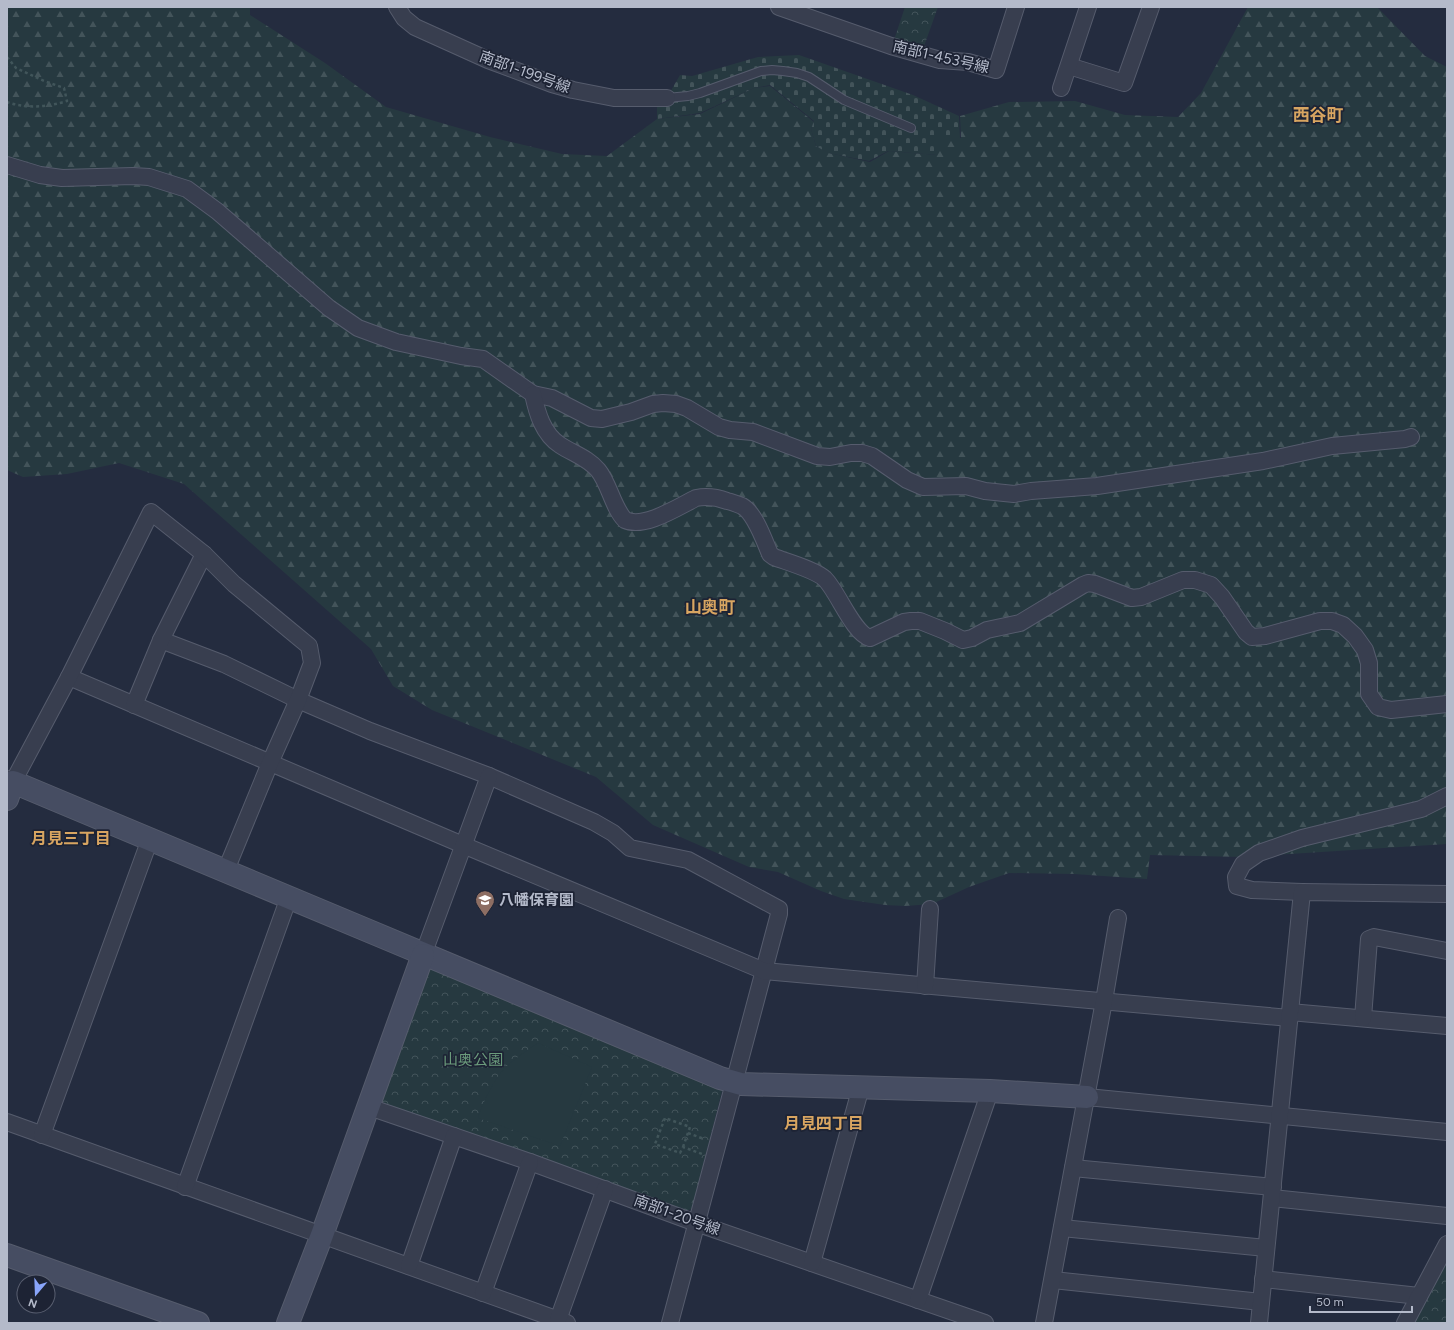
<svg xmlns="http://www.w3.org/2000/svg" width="1454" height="1330" font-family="Figtree,'Noto Sans JP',sans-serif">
  <defs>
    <pattern id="forest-firs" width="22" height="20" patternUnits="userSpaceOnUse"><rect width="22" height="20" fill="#263940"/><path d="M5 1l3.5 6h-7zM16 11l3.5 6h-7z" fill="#43545a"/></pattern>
    <pattern id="cemetery-stones" width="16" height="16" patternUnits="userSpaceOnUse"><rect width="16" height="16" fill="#263940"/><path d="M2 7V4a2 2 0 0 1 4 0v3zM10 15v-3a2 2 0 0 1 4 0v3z" fill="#43545a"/></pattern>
    <pattern id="park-crowns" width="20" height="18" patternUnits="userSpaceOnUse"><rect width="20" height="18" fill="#263940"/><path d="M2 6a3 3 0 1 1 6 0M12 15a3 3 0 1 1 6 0" fill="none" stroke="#43545a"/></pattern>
  </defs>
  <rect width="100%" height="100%" fill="#242c3f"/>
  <path fill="url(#forest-firs)" d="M7,7h243v8l75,48 61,44 104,30 72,17 45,2 50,-37 43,-5 54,-26 16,-2 44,36 -3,7 5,17 13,7 41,9 19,-11 48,4v-17h24l-1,-22 49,-14 66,-1 50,14 53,2 23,-24 47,-86h129l48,49 22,11v777l-203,13 -94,-2 -3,24 -73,-5 -65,-1 -40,14 -37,17 -27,2 -20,-1 -41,-6 -23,-8 -43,-19 -29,-5 -96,-42 -57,-48 -164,-67 -39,-24 -22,-37 -187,-165 -65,-21 -52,11 -44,3 -16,-7z"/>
  <path fill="url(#cemetery-stones)" d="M799,55l114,40 46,21 1,22h-23v17l-49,-4 -19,10 -41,-8 -12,-7 -5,-17 3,-8 -44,-36 -16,3 -54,25 -43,6v-15l12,-10 11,-19 12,1 66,-19z"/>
  <g fill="url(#park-crowns)">
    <path d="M905,7h33l-15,42 -29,-9z"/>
    <path d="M433,966l286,120 3,5 -30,118 -7,2 -301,-106 -4,-8 46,-128z"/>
    <path d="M1447,1261v62h-33z"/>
  </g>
  <path fill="#263940" d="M538,1043l54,24 -32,79 -82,-28c4,-14 16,-38 26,-49 10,-10 22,-18 34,-26z"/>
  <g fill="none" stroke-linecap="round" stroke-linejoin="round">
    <g stroke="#565c6d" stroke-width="10">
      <path id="lane" d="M667,98l21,-2 12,-3 61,-22 11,-1 11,1 14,2 12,4 35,23 67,28"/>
    </g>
    <g stroke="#565c6d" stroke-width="18">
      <g id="street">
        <path d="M397,7l7,11 11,9 73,33 64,24 21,6 41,8h53"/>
        <path d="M779,7l112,39 49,14 28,2 28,8 20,-63"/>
        <path d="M1069,66l55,17 27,-76"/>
        <path d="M1061,88l27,-81"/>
        <path d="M7,165l33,10 22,3 71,-2 16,1 38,12 30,22 112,97 29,20 38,14 65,14 22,3 50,35 19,4 39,20 11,1 29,-7 22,-8 10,-1 13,1 11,4 32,19 11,3 23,2 64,24 13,1 21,-4h11l10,3 35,24 16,7 43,-1 19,5 29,3 17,-3 66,-5 166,-25 69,-15 73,-7 6,-2"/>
        <path d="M533,394c4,19 10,40 27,51 14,9 28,13 38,25 11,13 15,38 27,50 19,9 53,-13 71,-22 11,-2 20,-1 31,3 5,1 10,3 15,5 13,7 22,34 28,48l4,3c13,5 42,13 51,22 13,13 28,54 45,59l34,-16 7,-1h9l25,10 18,9 9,-2 15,-8 33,-7 63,-38 5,-2 7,1 37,14 9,-1 42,-17h12l16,5 11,12 24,35 6,5 13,-1 55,-15h12l11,4 12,11 10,14 4,13v31l9,13 13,3 56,-6"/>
        <path d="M161,640l63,24 74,36 72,31 119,45 105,46 19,11 17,15 58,12 91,49v5l-109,409"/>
        <path d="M69,677l394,168 301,126 526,47"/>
        <path d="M134,705l27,-65 43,-86"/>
        <path d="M7,779l6,3 56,-105 82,-165 53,42 30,30 75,62 3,17 -14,37 -28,63 -44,107"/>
        <path d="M1302,892l-50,-2 -15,-4 -1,-9 7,-13 16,-11 43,-15 119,-29 26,-13"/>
        <path d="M423,955l66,-179"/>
        <path d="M925,986l5,-77"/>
        <path d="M1290,1012l157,14"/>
        <path d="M1363,1018l6,-79 5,-2 73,14"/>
        <path d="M1087,1097l360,35"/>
        <path d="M369,1107l161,55 166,61 289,100"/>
        <path d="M7,1122l560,201"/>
        <path d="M42,1135l108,-296"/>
        <path d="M1073,1168l200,19"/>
        <path d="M185,1187l104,-290"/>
        <path d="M1272,1198l175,18"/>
        <path d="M1062,1228l204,20"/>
        <path d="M812,1263l49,-176"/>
        <path d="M409,1266l45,-130"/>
        <path d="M1263,1279l156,17"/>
        <path d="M1053,1280l208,22"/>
        <path d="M483,1293l47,-131"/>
        <path d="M918,1300l72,-209"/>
        <path d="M558,1320l47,-131"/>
        <path d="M1044,1323l60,-322 14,-83"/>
        <path d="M1259,1323l43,-431 145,2"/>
        <path d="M1405,1323l42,-79"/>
      </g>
    </g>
    <g stroke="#565c6d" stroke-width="24">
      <g id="secondary">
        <path d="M7,799l6,-17c236,98 471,198 707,296l21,6 249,7 97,6"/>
        <path d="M7,1255l191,68"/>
        <path d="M288,1323l34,-88 101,-280"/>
      </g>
    </g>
    <g stroke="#41555a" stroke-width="2.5" stroke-dasharray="3 3" stroke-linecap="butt">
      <path d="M7,57l9,11 28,13 20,7 3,13c-20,6 -40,8 -60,1"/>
      <path d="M688,1133l16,6"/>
      <path d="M683,1147l7,-20 -25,-9 -10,26 25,9 3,-6 19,7"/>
    </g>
    <use href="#lane" stroke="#383e4f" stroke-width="8"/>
    <use href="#street" stroke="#383e4f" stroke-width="16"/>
    <use href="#secondary" stroke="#464d62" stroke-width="22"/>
  </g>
  <defs>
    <g id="school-pin" transform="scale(1)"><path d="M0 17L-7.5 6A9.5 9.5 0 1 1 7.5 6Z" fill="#8d6e63" stroke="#1d2334"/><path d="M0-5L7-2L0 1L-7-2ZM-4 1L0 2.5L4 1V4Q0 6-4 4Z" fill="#fff"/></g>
  </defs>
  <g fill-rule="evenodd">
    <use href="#school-pin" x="485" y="900"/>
  </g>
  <g text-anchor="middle" stroke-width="3.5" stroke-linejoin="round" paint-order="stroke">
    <g font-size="15" fill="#b4baca" stroke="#1d2334">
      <text transform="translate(941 57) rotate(13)" y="5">南部1-453号線</text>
      <text transform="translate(525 72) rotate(20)" y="5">南部1-199号線</text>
      <text transform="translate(677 1215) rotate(20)" y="5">南部1-20号線</text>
    </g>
    <g font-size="15" font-weight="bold" fill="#b4baca" stroke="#1d2334" text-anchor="start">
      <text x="499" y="905">八幡保育園</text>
    </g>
    <g font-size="15" fill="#6b9b7c" stroke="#1d2334">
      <text x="473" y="1065">山奥公園</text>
    </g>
    <g font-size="16" font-weight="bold" fill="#d8a561" stroke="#1d2334">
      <text x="71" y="844">月見三丁目</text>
      <text x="824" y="1129">月見四丁目</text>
    </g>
    <g font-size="17" font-weight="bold" fill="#d8a561" stroke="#1d2334">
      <text x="1318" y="121">西谷町</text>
      <text x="710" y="613">山奥町</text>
    </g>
  </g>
  <rect width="1454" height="1330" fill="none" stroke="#b4baca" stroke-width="16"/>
  <g transform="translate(36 1294) rotate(199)"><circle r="19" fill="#1d2334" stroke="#595f70"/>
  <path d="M0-3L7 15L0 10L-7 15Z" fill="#89a5fa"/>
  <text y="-6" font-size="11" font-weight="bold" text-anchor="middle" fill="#b4baca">N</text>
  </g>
  <path d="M1310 1306v6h102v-6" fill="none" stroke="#b4baca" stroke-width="2"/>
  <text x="1316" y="1306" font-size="12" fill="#b4baca" stroke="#1d2334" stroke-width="3" paint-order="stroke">50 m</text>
</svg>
